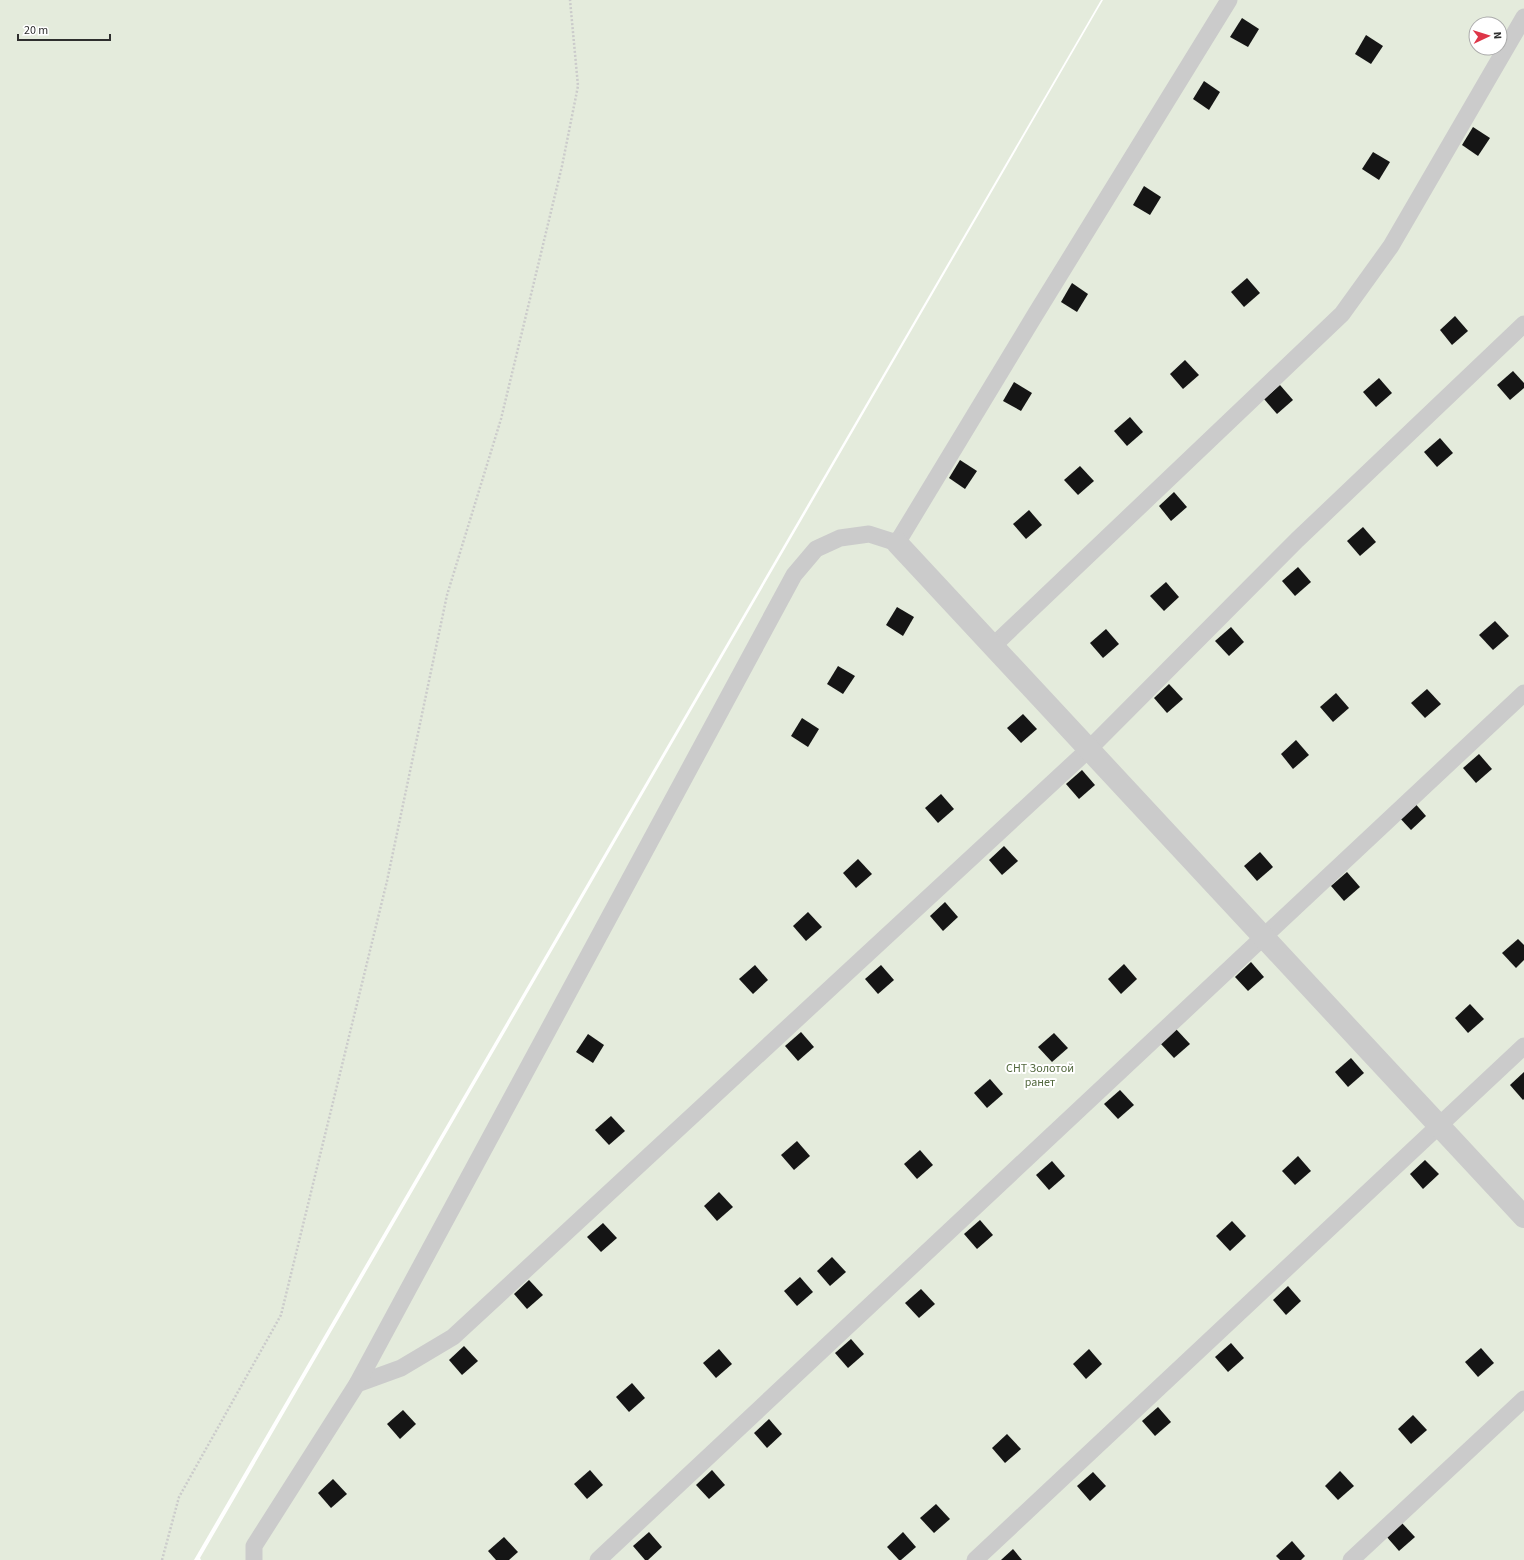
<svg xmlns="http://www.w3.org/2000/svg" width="1524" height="1560" font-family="'Source Sans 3',sans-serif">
  <rect width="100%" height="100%" fill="#fff"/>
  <g fill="#e4ebdc" fill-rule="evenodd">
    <path d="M0,0h1101l-907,1560h-194z"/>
    <path d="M1103,0h421v1560h-1323l-1,-2zM1476,24h24v24h-24z"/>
  </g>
  <g fill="#151515">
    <path d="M1242,18l17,11 -11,18 -18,-10z"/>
    <path d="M1366,35l17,11 -12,18 -16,-10z"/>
    <path d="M1204,81l16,11 -11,18 -16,-11z"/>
    <path d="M1473,127l17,11 -12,18 -16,-11z"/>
    <path d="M1373,152l17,10 -11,18 -17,-11z"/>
    <path d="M1144,186l17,11 -11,18 -17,-10z"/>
    <path d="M1247,278l13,15 -16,14 -13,-15z"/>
    <path d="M1072,283l16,11 -11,18 -16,-10z"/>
    <path d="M1455,316l13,15 -16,14 -12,-15z"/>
    <path d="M1185,360l14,15 -16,14 -13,-15z"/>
    <path d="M1513,371l11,12v5l-14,12 -13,-15z"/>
    <path d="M1379,378l13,15 -16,14 -13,-15z"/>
    <path d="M1014,382l18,11 -11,18 -18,-10z"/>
    <path d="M1280,385l13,15 -16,14 -13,-15z"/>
    <path d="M1130,417l13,15 -16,14 -13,-15z"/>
    <path d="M1440,438l13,15 -16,14 -13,-15z"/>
    <path d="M960,460l17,11 -12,18 -16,-11z"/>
    <path d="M1080,466l14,15 -16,14 -14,-15z"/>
    <path d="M1174,492l13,15 -16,14 -12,-15z"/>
    <path d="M1029,510l13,15 -16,14 -13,-15z"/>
    <path d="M1363,527l13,15 -16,14 -13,-15z"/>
    <path d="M1298,567l13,15 -16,14 -13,-15z"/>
    <path d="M1166,582l13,15 -15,14 -14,-15z"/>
    <path d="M897,607l17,10 -11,19 -17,-11z"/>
    <path d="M1495,621l14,15 -16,14 -14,-15z"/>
    <path d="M1231,627l13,15 -15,14 -14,-15z"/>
    <path d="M1106,629l13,15 -16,14 -13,-15z"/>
    <path d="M838,666l17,10 -12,18 -16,-10z"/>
    <path d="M1169,684l14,15 -16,14 -13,-15z"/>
    <path d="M1427,689l14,15 -16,14 -14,-15z"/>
    <path d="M1336,693l13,15 -16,14 -13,-15z"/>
    <path d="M1023,714l14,15 -16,14 -14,-15z"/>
    <path d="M802,718l17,11 -11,18 -17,-11z"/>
    <path d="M1296,740l13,15 -16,14 -12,-15z"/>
    <path d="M1479,754l13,15 -16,14 -13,-15z"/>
    <path d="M1082,770l13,15 -16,14 -13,-15z"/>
    <path d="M941,794l13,15 -16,14 -13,-15z"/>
    <path d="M1413,801l13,15 -15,14 -14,-15z"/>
    <path d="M1004,846l14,15 -16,14 -13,-15z"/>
    <path d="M1260,852l13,15 -16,14 -13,-15z"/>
    <path d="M858,859l14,15 -16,14 -13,-15z"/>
    <path d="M1347,872l13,15 -16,14 -13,-15z"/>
    <path d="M945,902l13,15 -15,14 -13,-15z"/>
    <path d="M808,912l14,15 -16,14 -13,-15z"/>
    <path d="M1518,939l6,6v15l-8,8 -14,-15z"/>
    <path d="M1251,962l13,15 -16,14 -13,-14z"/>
    <path d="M1124,964l13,15 -16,15 -13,-15z"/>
    <path d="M755,965l13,15 -15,14 -14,-15z"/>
    <path d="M881,965l13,15 -16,14 -13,-15z"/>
    <path d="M1470,1004l14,15 -16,14 -13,-15z"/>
    <path d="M1176,1029l14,15 -16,14 -14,-15z"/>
    <path d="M801,1032l13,15 -16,14 -13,-15z"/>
    <path d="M1054,1033l14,15 -16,14 -14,-15z"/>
    <path d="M588,1034l16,11 -11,18 -17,-11z"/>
    <path d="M1351,1058l13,15 -16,14 -13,-15z"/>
    <path d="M1524,1072v27l-1,1 -13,-15z"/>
    <path d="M990,1079l13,15 -16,14 -13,-15z"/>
    <path d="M1120,1090l14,15 -16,14 -14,-15z"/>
    <path d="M611,1116l14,15 -16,14 -14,-15z"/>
    <path d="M797,1141l13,15 -16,14 -13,-15z"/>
    <path d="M920,1150l13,15 -16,14 -13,-15z"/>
    <path d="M1298,1156l13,15 -16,14 -13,-14z"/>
    <path d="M1425,1160l14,14 -16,15 -13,-15z"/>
    <path d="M1052,1161l13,15 -16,14 -13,-15z"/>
    <path d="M719,1192l14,15 -16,14 -13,-15z"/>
    <path d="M980,1220l13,15 -16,14 -13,-15z"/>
    <path d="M1232,1221l14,15 -16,15 -14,-15z"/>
    <path d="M603,1223l14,15 -16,14 -14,-15z"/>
    <path d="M832,1257l14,15 -16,14 -13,-15z"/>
    <path d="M800,1277l13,15 -16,14 -13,-15z"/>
    <path d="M529,1280l14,15 -16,14 -13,-15z"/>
    <path d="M1288,1286l13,15 -15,14 -13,-15z"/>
    <path d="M921,1289l14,15 -16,14 -14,-15z"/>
    <path d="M851,1339l13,15 -16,14 -13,-15z"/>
    <path d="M1231,1343l13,15 -16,14 -13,-15z"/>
    <path d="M464,1346l14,15 -16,14 -13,-15z"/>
    <path d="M1481,1348l13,15 -16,14 -13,-15z"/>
    <path d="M719,1349l13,15 -16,14 -13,-15z"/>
    <path d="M1089,1349l13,15 -16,15 -13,-15z"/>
    <path d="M632,1383l13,15 -16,14 -13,-15z"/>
    <path d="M1158,1407l13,15 -16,14 -13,-15z"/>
    <path d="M403,1410l13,14 -16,15 -13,-15z"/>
    <path d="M1413,1415l14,15 -16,14 -13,-15z"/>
    <path d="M769,1419l13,15 -15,14 -13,-15z"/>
    <path d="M1007,1434l14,15 -16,14 -13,-15z"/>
    <path d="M590,1470l13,15 -16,14 -13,-15z"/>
    <path d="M712,1470l13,15 -16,14 -13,-14z"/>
    <path d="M1340,1471l14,15 -16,14 -13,-14z"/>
    <path d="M1093,1472l13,14 -16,15 -13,-15z"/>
    <path d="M333,1479l14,15 -16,14 -13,-15z"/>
    <path d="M936,1504l14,15 -16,14 -14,-15z"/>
    <path d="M1401,1522l14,15 -16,14 -13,-15z"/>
    <path d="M649,1532l13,15 -14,13h-3l-12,-14z"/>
    <path d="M903,1532l13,15 -15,13h-2l-12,-13z"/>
    <path d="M504,1537l14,15 -9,8h-13l-8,-9z"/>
    <path d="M1292,1541l13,15 -4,4h-21l-4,-4z"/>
    <path d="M1013,1549l9,11h-21z"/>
  </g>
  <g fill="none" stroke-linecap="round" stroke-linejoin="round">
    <path stroke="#cbcbcb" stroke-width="2.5" stroke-dasharray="2 2" stroke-linecap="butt" d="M162,1560l17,-63 102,-182 106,-434 60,-286 54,-176 61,-253 16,-80 -8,-86"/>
    <g stroke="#cbcbcb" stroke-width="17">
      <path d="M993,646l349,-332 49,-68 133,-229"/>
      <path d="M357,1384l44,-16 52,-31 636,-588 208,-209 227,-216"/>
      <path d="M254,1560v-14l103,-162 437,-809 22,-26 24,-11 29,-4 28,9 138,-228 194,-315"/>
      <path d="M598,1560l926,-867"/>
      <path d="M975,1560l549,-514"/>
      <path d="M1351,1560l173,-161"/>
    </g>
    <path stroke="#cbcbcb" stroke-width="22" d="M897,543l627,674"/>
  </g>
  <g text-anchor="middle" stroke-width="4" stroke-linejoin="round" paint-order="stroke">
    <g font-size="12" fill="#52683d" stroke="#fff">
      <text x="1040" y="1072">СНТ Золотой<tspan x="1040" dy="14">ранет</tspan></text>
    </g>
  </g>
  <g transform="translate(1488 36) rotate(86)"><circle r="19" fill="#ffffff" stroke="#ababab"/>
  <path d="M0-3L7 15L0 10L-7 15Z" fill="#de3648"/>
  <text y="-6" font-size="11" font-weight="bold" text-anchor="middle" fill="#2e2e2e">N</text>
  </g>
  <path d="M18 34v6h92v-6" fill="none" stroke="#2e2e2e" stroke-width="2"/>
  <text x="24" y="34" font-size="12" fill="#2e2e2e" stroke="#ffffff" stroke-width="3" paint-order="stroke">20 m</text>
</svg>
